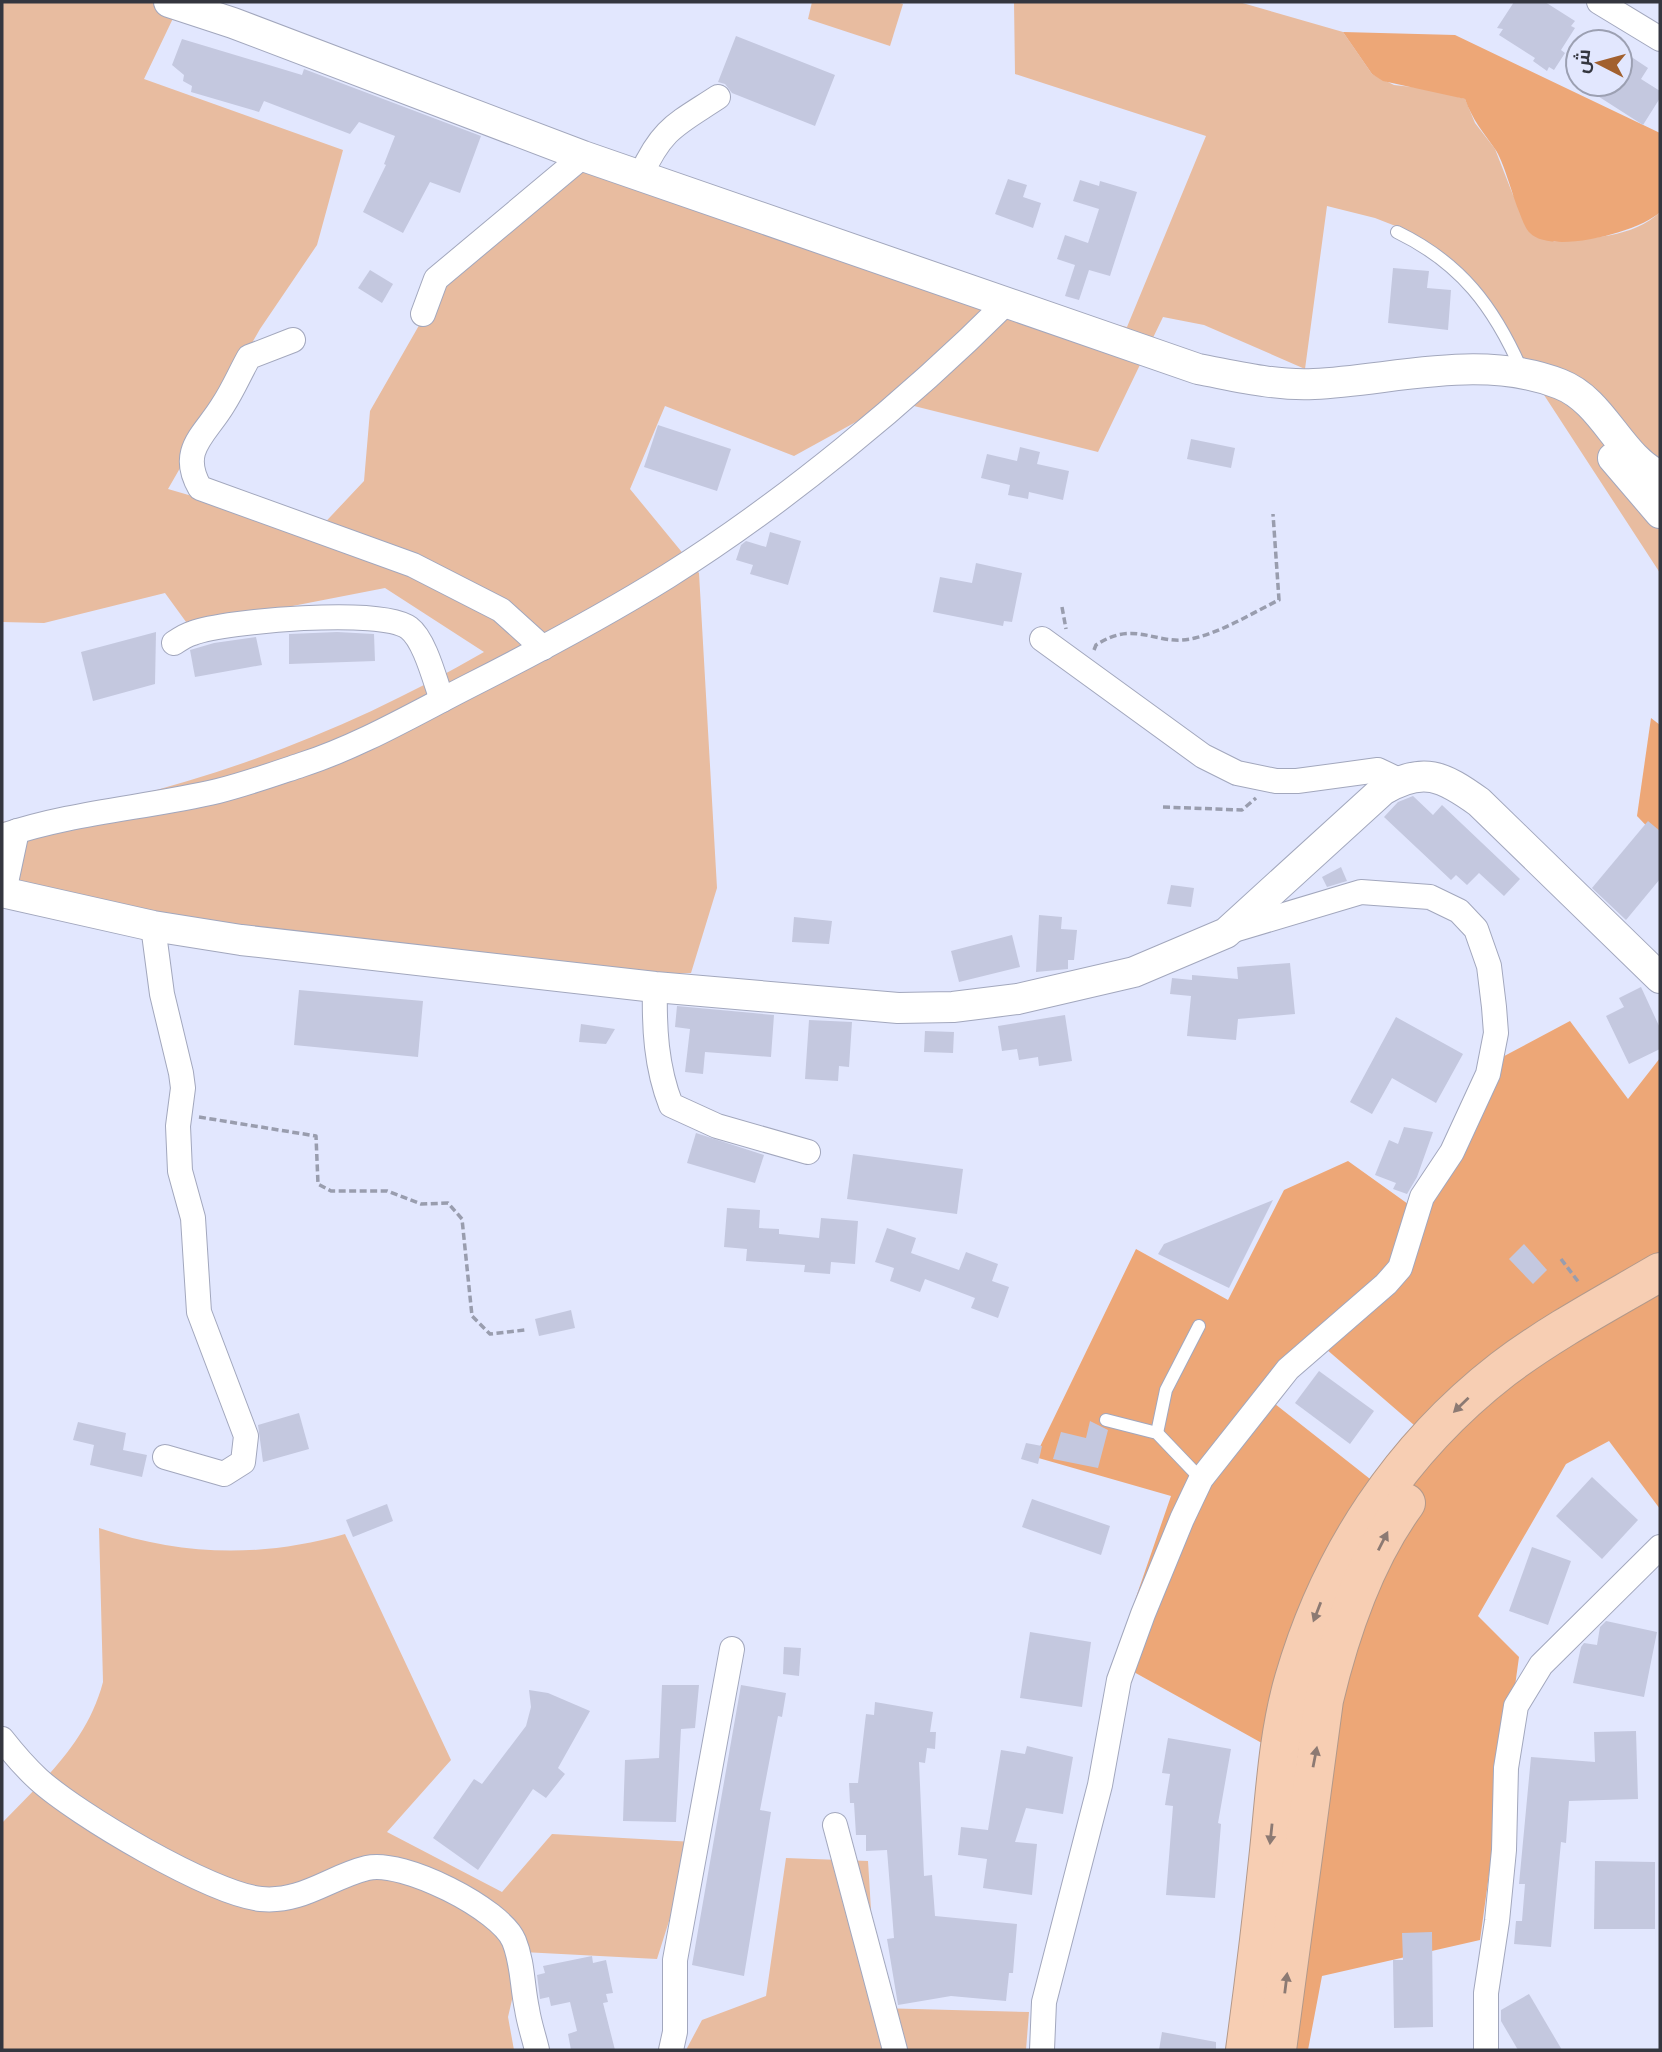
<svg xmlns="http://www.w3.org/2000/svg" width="1662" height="2052" font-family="Mulish,Cairo,sans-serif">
  <rect width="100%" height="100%" fill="#e2e7fe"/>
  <g fill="#e8bca0">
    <path d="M2,2h155l20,8 -33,69 199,71 -26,95 -57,84 -92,160 148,43 48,-51 6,-70 67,-117 145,-126 398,124 147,35 79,-191 -191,-62 -1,-72h225l104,30 29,42 22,11 36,4 35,10 10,24 20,26 18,46 41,47c34,-4 80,-4 106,-30v361l-140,-215 -25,-48 -97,-83 -23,-9 -48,-12 -22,163 -101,-44 -41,-8 -65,135 -204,-51 -100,55 -129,-50 -35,83 69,84 18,315 -26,85 -131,5 -429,-61 -129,-25v-70c172,-25 332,-83 482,-170l-99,-64 -196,38 -24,-33 -121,30 -42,-1z"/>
    <path d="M812,2h84l7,2 -13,42 -82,-27z"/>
    <path d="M99,1528c83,28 162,30 246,6l106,226 -64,72 115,60 50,-58 142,8 -37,117 -134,-7 -15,65 6,33h-512v-227c41,-43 85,-80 101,-141z"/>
    <path d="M786,1858l82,3 9,147 152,4 -3,38h-340l16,-30 64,-24z"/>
  </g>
  <g fill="#eda777" fill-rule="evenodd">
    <path d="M1343,32l112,3 205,98v79c-20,20 -109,43 -130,21 -6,-6 -9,-17 -12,-24 -6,-16 -15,-49 -23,-60 -12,-17 -23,-30 -30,-50l-82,-18 -11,-7z"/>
    <path d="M1651,718l9,7v115l-23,-24z"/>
    <path d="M1570,1021l58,78 32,-41v451l-51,-68 -43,23 -88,152 41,41 -39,283 -158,36 -14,74h-50l11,-303 -155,-86 57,-165 -136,-39 101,-208 92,51 56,-110 64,-29 67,48 78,-147zM1318,1342l111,96 -45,52 -114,-90z"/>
  </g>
  <g fill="#c4c8df">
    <path d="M1514,2h31l30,19 -4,5 4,2 -14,22 4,3 -11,17 -5,-3 -2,4 -14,-10 2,-3 -36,-23 4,-6 -6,-1z"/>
    <path d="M736,36l99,39 -20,51 -83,-33 -7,-9 -7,-2z"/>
    <path d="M182,39l120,36 2,-6 177,67 -21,57 -30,-11 -27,51 -40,-21 23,-47 -2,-1 11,-28 -36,-14 -9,12 -86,-33 -5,11 -68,-20 1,-6 -9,-5 1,-6 -12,-10z"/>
    <path d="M1627,54l21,14 -7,11 19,12v7l-17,27 -64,-41h41v-18z"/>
    <path d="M1008,179l19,6 -4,12 18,6 -8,25 -38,-14z"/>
    <path d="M1080,180l19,6 1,-5 37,11 -27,84 -21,-6 -10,30 -14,-4 10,-31 -18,-6 8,-24 23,8 11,-34 -26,-8z"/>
    <path d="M1393,268l36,3 -2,17 24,2 -3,40 -60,-7z"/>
    <path d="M370,270l23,14 -11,19 -24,-15z"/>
    <path d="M658,425l73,24 -14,42 -73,-24z"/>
    <path d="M1191,439l44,9 -4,20 -44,-9z"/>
    <path d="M1020,447l20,5 -3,12 32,7 -6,29 -34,-8 -1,7 -20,-4 2,-10 -29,-7 6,-24 30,7z"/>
    <path d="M770,532l31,9 -13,44 -38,-11 3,-9 -17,-5 5,-15 5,-4 20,6z"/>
    <path d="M976,563l46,10 -10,49 -8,-1 -1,5 -70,-14 7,-35 32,6z"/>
    <path d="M156,632l-1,52 -62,17 -12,-49z"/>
    <path d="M337,632l37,2 1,27 -86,3v-30z"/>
    <path d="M256,637l6,28 -67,12 -5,-27 24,-7z"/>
    <path d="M1413,796l20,19 9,-10 78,74 -16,17 -25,-23 -12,12 -11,-10 -5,5 -67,-63 14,-15z"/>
    <path d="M1648,821l12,10v48l-34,41 -34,-32z"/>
    <path d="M1341,867l6,14 -20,6 -5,-10z"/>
    <path d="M1171,885l23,3 -3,19 -24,-3z"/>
    <path d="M1039,915l23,2 -1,12 16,1 -3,30h-6v9l-32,3z"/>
    <path d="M794,917l38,4 -3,23 -37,-2z"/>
    <path d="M1012,935l8,32 -61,15 -8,-31z"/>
    <path d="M1290,963l5,51 -57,5 -2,21 -49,-4 4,-40 -21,-2 2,-16 20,2v-5l46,4 -1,-12z"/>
    <path d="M1641,987l19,41v21l-31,15 -23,-48 18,-9 -5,-9z"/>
    <path d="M299,990l124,11 -5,56 -124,-12z"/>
    <path d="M677,1006l97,9 -3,42 -66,-5 -2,22 -18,-2 5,-43 -15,-2z"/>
    <path d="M1065,1015l7,46 -33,5 -1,-9 -19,3 -2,-11 -15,2 -4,-25z"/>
    <path d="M1396,1017l67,37 -27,49 -44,-25 -20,36 -22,-12z"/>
    <path d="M809,1020l43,2 -3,45 -10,-1 -1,15 -33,-2z"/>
    <path d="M581,1024l34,5 -9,15 -27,-2z"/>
    <path d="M925,1031l29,1 -1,21 -29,-1z"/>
    <path d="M1404,1127l29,5 -16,45 -10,17 -14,-5 3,-6 -21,-8 14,-35 9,4z"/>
    <path d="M696,1133l68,22 -9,28 -68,-20z"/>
    <path d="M853,1154l110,15 -6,45 -110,-15z"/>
    <path d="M1273,1200l-44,88 -71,-34 6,-10z"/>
    <path d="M727,1208l33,2 -1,18 20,1v5l40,4 2,-20 37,3 -3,43 -24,-2 -1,12 -26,-2 1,-7 -59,-4 1,-12 -23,-2z"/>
    <path d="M887,1228l29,10 -5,15 48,17 7,-18 32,12 -6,17 17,6 -11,31 -27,-10 4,-10 -50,-19 -5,13 -30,-11 4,-13 -19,-6z"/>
    <path d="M1524,1244l23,26 -14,14 -24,-25z"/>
    <path d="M571,1310l4,18 -36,8 -4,-17z"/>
    <path d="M1319,1371l55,40 -24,33 -55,-41z"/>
    <path d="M299,1413l10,36 -46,13 -5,-37z"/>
    <path d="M1090,1421l18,9 -10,38 -45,-9 8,-27 25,6z"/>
    <path d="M78,1422l48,11 -3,17 24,5 -5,22 -52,-12 4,-20 -21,-5z"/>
    <path d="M1026,1443l16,3 -4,18 -17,-5z"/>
    <path d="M1592,1477l46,43 -36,39 -46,-43z"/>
    <path d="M1032,1499l78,27 -9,29 -79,-28z"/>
    <path d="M387,1504l6,17 -40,16 -7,-17z"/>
    <path d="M1532,1547l39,14 -23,64 -39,-14z"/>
    <path d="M1606,1621l51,11 -13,65 -71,-14 8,-36 3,-4 13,2 3,-18z"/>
    <path d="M1030,1632l61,10 -9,65 -62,-9z"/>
    <path d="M784,1647l17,1 -2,28 -16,-2z"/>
    <path d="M662,1685h37l-4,43 -14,1 -5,93 -53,-1 2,-61 34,-2z"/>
    <path d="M741,1685l45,8 -4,24 -4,-1 -18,94 11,2 -27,164 -52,-11z"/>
    <path d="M529,1690l19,3 42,18 -32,57 7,6 -19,24 -13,-9 -55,81 -45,-32 41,-59 8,5 44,-58 5,-19z"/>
    <path d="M875,1702l58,10 -3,20h6l-1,17 -8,-1 -2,15 -6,-1 5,114 8,-1 3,41 82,8 -4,49h-4l-3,28 -55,-5 -53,9 -11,-66 7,-1 -7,-88 -21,1v-16h-10l-2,-32h-4l-1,-20h9l8,-69 8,1z"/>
    <path d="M1636,1731l2,68 -69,2 -3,42 -5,-1 -10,105 -37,-3 2,-23h6l3,-37h-6l12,-127 64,5 -1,-30z"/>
    <path d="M1168,1738l63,11 -13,74 3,1 -6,74 -49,-3 7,-89 -8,-1 5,-31 -8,-1z"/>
    <path d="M1027,1746l46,11 -10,57 -37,-6 -11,34 22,2 -5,51 -49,-7 4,-29 -29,-4 3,-28 27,3 13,-80 24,4z"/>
    <path d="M1595,1861l60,1v67h-61z"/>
    <path d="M1432,1932l1,95 -39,1 -1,-68h10l-1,-27z"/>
    <path d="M592,1956l1,7 13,-3 7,33 -7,1 2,8 -5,1 12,47h-44l-3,-16 9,-3 -7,-29 -19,4 -2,-9 -9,2 -3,-24 8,-2 -2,-7z"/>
    <path d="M1529,1994l33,56h-44l-17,-29v-11z"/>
    <path d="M1162,2032l54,10v8h-57z"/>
  </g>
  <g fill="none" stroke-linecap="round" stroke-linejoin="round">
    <g stroke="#a2a7bd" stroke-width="14">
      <g id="service">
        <path d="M1397,232c64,31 97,75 125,139"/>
        <path d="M1106,1420l51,13 44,46"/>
        <path d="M1157,1433l9,-43 33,-64"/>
      </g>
    </g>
    <g stroke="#a2a7bd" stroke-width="26">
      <g id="minor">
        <path d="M1599,2l61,37"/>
        <path d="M641,175c21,-47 36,-51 77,-78"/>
        <path d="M423,314l13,-35 147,-123"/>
        <path d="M293,340l-44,17c-9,16 -16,33 -26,48 -18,30 -45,45 -23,83l213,77 88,45 42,38"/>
        <path d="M1042,639l161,117 34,17 39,8h21l81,-11 21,10"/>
        <path d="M174,643c6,-4 12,-8 19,-10 33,-12 189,-26 216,-5 16,12 26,53 33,72"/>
        <path d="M2,836c70,-24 144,-28 216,-45 28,-7 56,-17 83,-26 59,-19 113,-51 168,-79 67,-34 135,-70 199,-110 116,-73 241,-176 338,-273"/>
        <path d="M4,892l13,-61"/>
        <path d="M153,926l9,68 19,79 2,15 -5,38 2,45 13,47 6,94 47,124 -3,26 -19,12 -59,-17"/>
        <path d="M655,987c-1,40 1,80 16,118l46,21 91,26"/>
        <path d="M2,1739c11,14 23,28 36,40 38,35 173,115 223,120 41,4 69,-22 106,-31 35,-9 134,41 147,73 9,22 8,45 13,68 2,14 7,28 10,41"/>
        <path d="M835,1825l60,225"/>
        <path d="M671,2050l4,-18v-72l57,-311"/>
        <path d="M1042,2050l2,-48 56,-217 19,-105 24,-66 39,-95 19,-40 87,-110 98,-85 14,-16 22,-71 30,-45 36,-78 8,-41 -2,-26 -5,-41 -13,-37 -17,-18 -29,-14 -69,-5 -134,40"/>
        <path d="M1486,2050v-57l11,-72 7,-71 2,-82 10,-62 25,-41 119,-118"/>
      </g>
    </g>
    <g stroke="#a2a7bd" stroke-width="32">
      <g id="tertiary">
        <path d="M169,2l64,21 350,133 615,213c38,7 77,17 116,15 80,-4 168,-31 246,0 44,17 59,73 100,92"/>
        <path d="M1613,458l47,55"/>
        <path d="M2,892l151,34 88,14 414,47 243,21 55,-1 65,-8 116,-27 92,-39 157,-143c40,-24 60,-14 96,12l181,176"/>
      </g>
    </g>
    <g stroke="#b3998a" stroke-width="40">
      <g id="motorway">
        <path d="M1245,2050c9,-66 17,-132 24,-199 6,-57 9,-118 25,-172 36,-124 107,-231 209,-310 49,-37 104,-66 157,-97"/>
        <path d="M1277,2050l47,-350c16,-67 41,-141 82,-197"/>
      </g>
    </g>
    <g stroke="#999dae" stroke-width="3.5" stroke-dasharray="7 3.5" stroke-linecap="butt">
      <path d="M1062,607l4,22"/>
      <path d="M1094,650l2,-5c41,-27 60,3 99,-7 29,-7 57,-25 84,-38l-6,-86"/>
      <path d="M1163,807l79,3 14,-12"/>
      <path d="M199,1117l117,19 2,48 13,7h56l34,13 27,-1 14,16 10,97 18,18 35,-4"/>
      <path d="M1561,1259l19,25"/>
    </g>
    <use href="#service" stroke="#fff" stroke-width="12"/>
    <use href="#minor" stroke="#fff" stroke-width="24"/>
    <use href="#tertiary" stroke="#fff" stroke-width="30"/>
    <use href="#motorway" stroke="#f7ceb3" stroke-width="38"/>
  </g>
  <defs><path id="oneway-solid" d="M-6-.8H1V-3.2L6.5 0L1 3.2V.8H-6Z" transform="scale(1.75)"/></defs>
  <g fill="#8c7a73">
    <use href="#oneway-solid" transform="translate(1461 1405) rotate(136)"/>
    <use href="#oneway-solid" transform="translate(1383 1541) rotate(-63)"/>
    <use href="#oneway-solid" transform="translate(1317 1612) rotate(111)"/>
    <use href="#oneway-solid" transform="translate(1315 1757) rotate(-79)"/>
    <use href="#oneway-solid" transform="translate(1271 1834) rotate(96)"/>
    <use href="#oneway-solid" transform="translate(1286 1983) rotate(-83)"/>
  </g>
  <rect width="1662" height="2052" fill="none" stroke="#34363f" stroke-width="7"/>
  <g transform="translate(1599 63) rotate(276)"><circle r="33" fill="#e2e7fe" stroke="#9ca0b2" stroke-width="2"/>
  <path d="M0-5L12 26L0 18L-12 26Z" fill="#a2602e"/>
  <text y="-10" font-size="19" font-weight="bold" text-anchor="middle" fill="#34363f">ش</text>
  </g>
</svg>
